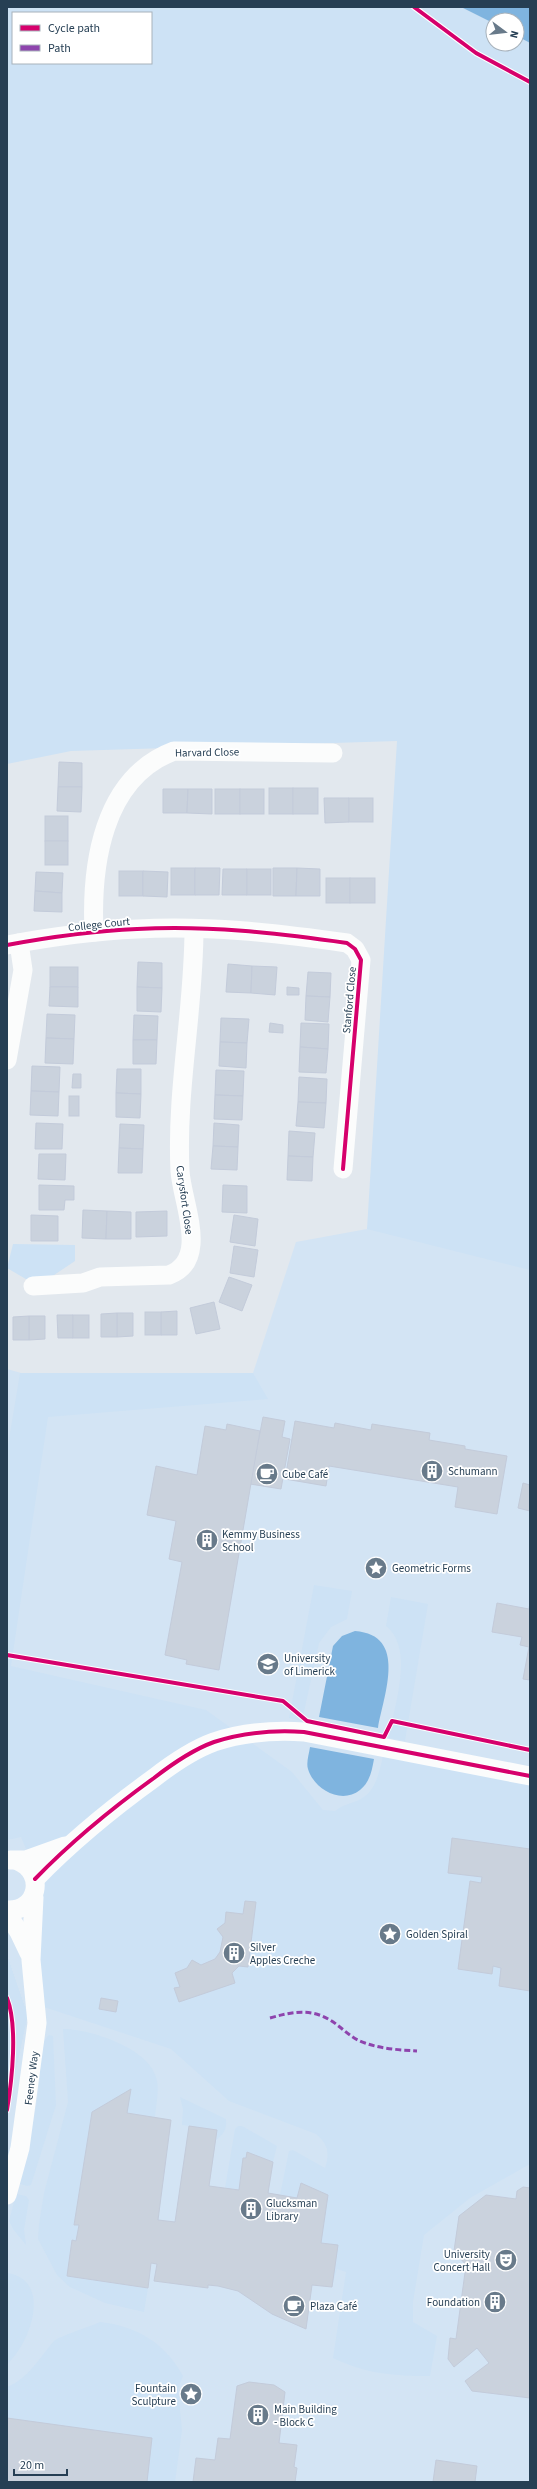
<svg xmlns="http://www.w3.org/2000/svg" width="537" height="2489" font-family="'Source Sans 3',sans-serif">
  <rect width="100%" height="100%" fill="#e2e8ee"/>
  <path fill="#d3e4f4" d="M530,742v1740h-523v-369l21,-98 -21,-61v-585l14,4h232l43,-131 71,-13z"/>
  <g fill="#cde2f5" fill-rule="evenodd">
    <path d="M7,7h454l32,16v21h24v-8l13,7v1227l-163,-41 30,-488 -326,10 -64,13zM13,13h138v50h-138z"/>
    <path d="M13,1244l62,1v16l-24,16 -20,5 -24,-14z"/>
    <path d="M20,1373h233l15,26 -220,18 -37,249 195,44 86,62 31,38 12,1c8,-6 13,-7 22,-10 19,-8 22,-28 26,-45l147,27v381l-60,34 -46,37 -11,67v20l24,14 -7,40c-36,0 -64,-2 -97,-18l13,-86 -9,-3 -5,18 6,-42 -17,-2 7,-48 -29,-5 -2,8 -17,-3 9,-44 4,-1 32,18c5,-15 3,-24 -9,-34l-87,-33 -58,-52 -130,-43 -3,-27 5,-89 -22,-53 -14,3v-389z"/>
    <path d="M314,1585l38,6 -5,28 -16,8 -12,16 -17,78 -13,-3z"/>
    <path d="M391,1597l37,7 -23,137 -16,-3c5,-32 26,-89 -3,-112z"/>
    <path d="M7,1954l21,61 -21,98z"/>
    <path d="M63,2029c27,0 85,19 93,48 4,13 0,27 -1,40l-28,-4 3,-23 -38,22 -18,112 5,1 -3,16h-4l-5,35 81,12 -4,24 -39,-9 -35,-16 -13,-12 -19,-36 1,-15 5,-31 24,-91z"/>
    <path d="M49,2035l4,1 3,69 -25,80 -4,1 -10,-3c10,-37 21,-72 23,-109 1,-13 -1,-30 9,-39z"/>
    <path d="M180,2097l46,22c1,10 -2,15 -10,21l1,-10 -35,-5 1,-16z"/>
    <path d="M238,2126h4l35,20 -4,16 -30,-4 -4,32 -14,-2 10,-59z"/>
    <path d="M16,2194l10,2 3,4 -5,30 2,15 -13,-16 -4,-8z"/>
    <path d="M8,2273c45,8 22,71 -1,91z"/>
    <path d="M100,2322c37,4 65,21 83,54l-5,13 4,41 -7,52h-168v-95c21,-8 33,-30 47,-46 3,-4 38,-15 46,-19z"/>
  </g>
  <g fill="#7fb4df">
    <path d="M461,7h69v36l-13,-7v-16h-24v3z"/>
    <path d="M355,1631c53,4 29,63 23,97l-59,-11 14,-71 9,-10z"/>
    <path d="M310,1747l64,12c-2,11 -4,23 -14,31 -19,15 -46,-1 -52,-21 -2,-6 1,-15 2,-22z"/>
  </g>
  <g fill="#cad2dd" stroke="#c3cbda">
    <path d="M59,762l23,1v24h-24z"/>
    <path d="M58,787h24l-1,25 -24,-1z"/>
    <rect x="269" y="788" width="24" height="26"/>
    <rect x="293" y="788" width="25" height="26"/>
    <path d="M163,789h25l-1,24h-24z"/>
    <path d="M188,789h24v25l-25,-1z"/>
    <rect x="215" y="789" width="25" height="25"/>
    <rect x="240" y="789" width="24" height="25"/>
    <path d="M324,798h25v24l-24,1z"/>
    <rect x="349" y="798" width="24" height="24"/>
    <rect x="45" y="816" width="23" height="25"/>
    <rect x="45" y="841" width="23" height="24"/>
    <rect x="171" y="868" width="24" height="27"/>
    <path d="M195,868h25l-1,27h-24z"/>
    <path d="M273,868h24l-1,28h-23z"/>
    <path d="M297,868l23,1v27h-24z"/>
    <path d="M223,869h24v26h-25z"/>
    <rect x="247" y="869" width="24" height="26"/>
    <rect x="119" y="871" width="24" height="25"/>
    <path d="M143,871l25,1 -1,25 -24,-1z"/>
    <path d="M36,872l27,1 -1,20 -27,-2z"/>
    <rect x="326" y="878" width="24" height="25"/>
    <rect x="350" y="878" width="25" height="25"/>
    <path d="M35,891l27,2v19l-28,-1z"/>
    <path d="M138,962l24,1v25l-25,-1z"/>
    <path d="M228,964l24,2 -1,27 -25,-1z"/>
    <path d="M252,966l25,1 -2,28 -24,-2z"/>
    <rect x="50" y="967" width="28" height="20"/>
    <path d="M308,972l23,1 -1,24 -24,-1z"/>
    <path d="M50,987h28v20l-29,-1z"/>
    <path d="M137,987l25,1 -1,24 -24,-1z"/>
    <path d="M287,987l12,1v7h-12z"/>
    <path d="M306,996l24,1 -2,25 -23,-2z"/>
    <path d="M47,1014l28,1 -1,24 -28,-1z"/>
    <path d="M134,1015l24,1 -1,24h-24z"/>
    <path d="M221,1018l28,1 -2,24 -27,-1z"/>
    <path d="M270,1023l13,2v8l-14,-1z"/>
    <path d="M301,1023l28,1 -1,25 -28,-2z"/>
    <path d="M46,1038l28,1 -1,25 -28,-1z"/>
    <path d="M133,1040h24l-1,24h-23z"/>
    <path d="M220,1042l27,1 -1,25 -27,-2z"/>
    <path d="M300,1047l28,2 -2,24 -27,-1z"/>
    <path d="M32,1066l28,1 -1,25 -28,-1z"/>
    <path d="M117,1069h24v25l-25,-1z"/>
    <path d="M216,1070l28,1 -1,25 -28,-1z"/>
    <path d="M73,1074h8v14h-9z"/>
    <path d="M299,1077l28,2 -1,24 -28,-1z"/>
    <path d="M31,1091l28,1 -1,24 -28,-1z"/>
    <path d="M116,1093l25,1 -1,24 -24,-1z"/>
    <path d="M215,1095l28,1 -1,24 -28,-1z"/>
    <rect x="69" y="1096" width="10" height="20"/>
    <path d="M298,1102l28,1 -2,25 -28,-2z"/>
    <path d="M36,1123l27,1 -1,25h-27z"/>
    <path d="M214,1123l25,2 -1,22 -25,-1z"/>
    <path d="M120,1124l24,1 -1,24 -24,-1z"/>
    <path d="M289,1131l26,2 -2,24 -25,-1z"/>
    <path d="M213,1146l25,1 -1,23 -26,-1z"/>
    <path d="M119,1148l24,1 -1,24h-24z"/>
    <path d="M39,1154h27l-1,26 -27,-1z"/>
    <path d="M288,1156l25,1 -1,24 -25,-1z"/>
    <path d="M39,1185l35,1v14h-9l-1,10h-25z"/>
    <path d="M223,1185l24,1v27l-25,-1z"/>
    <path d="M83,1210l24,1 -1,28 -24,-1z"/>
    <path d="M107,1211l24,1v27h-25z"/>
    <path d="M167,1211v25l-31,1v-25z"/>
    <path d="M31,1215l27,1v25h-27z"/>
    <path d="M234,1215l24,4 -3,27 -25,-4z"/>
    <path d="M234,1246l24,4 -4,27 -24,-4z"/>
    <path d="M229,1277l23,8 -10,26 -23,-9z"/>
    <path d="M214,1302l6,27 -24,5 -6,-26z"/>
    <path d="M177,1311v24h-16v-23z"/>
    <rect x="145" y="1312" width="16" height="23"/>
    <path d="M117,1313h16v23l-16,1z"/>
    <path d="M117,1313v24h-16v-23z"/>
    <path d="M57,1315h16v23h-15z"/>
    <rect x="73" y="1315" width="16" height="23"/>
    <path d="M29,1316h16v23l-16,1z"/>
    <path d="M29,1316v24h-16v-23z"/>
    <path d="M263,1417l22,4 -3,16 8,2 -9,50 -31,-5z"/>
    <path d="M295,1421l39,7 1,-5 36,7 1,-6 25,4 33,5 -1,7 36,6v3l42,7 -10,58 -42,-7 3,-20 -129,-21 -3,20 -41,-7z"/>
    <path d="M227,1424l33,7 -41,239 -33,-6 1,-4 -22,-5 17,-93 -13,-3 7,-38 -29,-6 9,-49 41,9 8,-49 21,4z"/>
    <path d="M523,1483l7,2v26l-12,-3z"/>
    <path d="M530,1602v78l-7,-1 6,-32 -9,-2 2,-8 -30,-5 5,-29 32,6z"/>
    <path d="M452,1838l78,11v142l-31,-5 2,-18 -8,-2 -1,8 -34,-5 12,-88 11,2 1,-6 -34,-4z"/>
    <path d="M245,1901l11,1 -8,65 -9,-1 -7,7 3,10 -56,19 -5,-14 6,-1 -5,-14 12,-5 5,-8 9,5 14,-6 5,-7 3,-15 -6,-8 8,-6 1,-11 17,2z"/>
    <path d="M101,1998l17,3 -2,11 -17,-3z"/>
    <path d="M131,2089l-4,24 44,7 -13,100 17,2 14,-96 28,4 -8,56 30,4 4,-32h3l1,-6 26,10 -5,31 29,5 4,-15 27,12 -7,48 17,2 -6,42 -20,-2 -6,44 -34,-15 -34,-23 -20,-5 -10,-1v3l-54,-7 3,-17 -6,-1 -3,25 -81,-12 5,-36 4,1 3,-16h-5l18,-113z"/>
    <path d="M523,2187l7,1v210l-58,-7 -7,-10 24,-18 -12,-15 -23,19 -6,-8 2,-21 6,1 10,-74 -12,-14 5,-35 27,-21 30,4 1,-8z"/>
    <path d="M249,2382l25,3 11,7 -6,51 18,2 -3,22 3,1 -2,14h-102l3,-24 19,2 3,-22 12,1 7,-53z"/>
    <path d="M7,2418l145,20 -5,44h-140z"/>
    <path d="M436,2460l41,6 -2,16h-42z"/>
  </g>
  <g fill="none" stroke-linecap="round" stroke-linejoin="round">
    <g stroke="#fbfcfc" stroke-width="19">
      <path d="M94,932c-3,-66 8,-154 80,-181l159,2"/>
      <path d="M7,945c43,-8 87,-14 130,-16 70,-4 140,4 210,14l8,6 6,11 -18,209"/>
      <path d="M7,1060l16,-90 -4,-27"/>
      <path d="M33,1286l50,-3 17,-6 69,-2c41,-15 13,-72 11,-104 -4,-81 14,-161 14,-242"/>
      <path d="M10,1860h16l39,-14"/>
      <path d="M35,1879c37,-38 76,-70 119,-101 18,-14 38,-28 60,-36 30,-10 59,-12 90,-10l226,44"/>
      <path d="M7,1910c31,2 39,-37 11,-49"/>
      <path d="M7,1913l12,19 10,21"/>
      <path d="M7,2195l13,-47 17,-125 -6,-63 3,-63"/>
    </g>
    <path stroke="#8e44ad" stroke-width="3" stroke-dasharray="6 3" stroke-linecap="butt" d="M270,2018c21,-6 40,-10 60,2 12,7 21,19 35,23 17,6 35,7 52,8"/>
    <g stroke="#fff" stroke-width="6">
      <g id="cycleway">
        <path d="M414,7l62,46 54,29"/>
        <path d="M7,945c43,-8 87,-14 130,-16 70,-4 140,4 210,14l8,6 6,11 -18,209"/>
        <path d="M7,1655l276,46 24,20 77,16 8,-16 138,29"/>
        <path d="M35,1879c37,-38 76,-70 119,-101 18,-14 38,-28 60,-36 30,-10 59,-12 90,-10l226,44"/>
        <path d="M7,1998c11,28 5,82 0,112"/>
      </g>
    </g>
    <use href="#cycleway" stroke="#d6006c" stroke-width="4"/>
  </g>
  <defs>
    <g id="building-disc" transform="scale(1.15)"><circle r="9.5" fill="#687a8a" stroke="#fff"/><path d="M-4-6H4V6H1V3H-1V6H-4ZM-2.5-4.3h1.7v1.8h-1.7ZM.8-4.3h1.7v1.8H.8ZM-2.5-1h1.7V.8h-1.7ZM.8-1h1.7V.8H.8Z" fill="#fff"/></g>
    <g id="cafe-disc" transform="scale(1.15)"><circle r="9.5" fill="#687a8a" stroke="#fff"/><path d="M-5.5-4.5H6V0H3Q3 3.5 0 3.5H-2.5Q-5.5 3.5-5.5 0ZM3-3.2v2h1.7v-2ZM-6 4.5H4V6H-6Z" fill="#fff"/></g>
    <g id="sight-disc" transform="scale(1.15)"><circle r="9.5" fill="#687a8a" stroke="#fff"/><path d="M0-6L1.8-2.2L6-1.7L2.9 1.2L3.7 5.4L0 3.3L-3.7 5.4L-2.9 1.2L-6-1.7L-1.8-2.2Z" fill="#fff"/></g>
    <g id="university-disc" transform="scale(1.15)"><circle r="9.5" fill="#687a8a" stroke="#fff"/><path d="M0-5L7-2L0 1L-7-2ZM-4 1L0 2.5L4 1V4Q0 6-4 4Z" fill="#fff"/></g>
    <g id="theatre-disc" transform="scale(1.15)"><circle r="9.5" fill="#687a8a" stroke="#fff"/><path d="M-5-5.5Q0-4 5-5.5V0Q5 5 0 6Q-5 5-5 0ZM-3.3-2.5H-1v1.5H-3.3ZM1-2.5H3.3v1.5H1ZM-2.8 1Q0 5.5 2.8 1Z" fill="#fff"/></g>
  </defs>
  <g fill-rule="evenodd">
    <use href="#building-disc" x="432" y="1471"/>
    <use href="#cafe-disc" x="267" y="1474"/>
    <use href="#building-disc" x="207" y="1540"/>
    <use href="#sight-disc" x="376" y="1568"/>
    <use href="#university-disc" x="268" y="1664"/>
    <use href="#sight-disc" x="390" y="1934"/>
    <use href="#building-disc" x="234" y="1953"/>
    <use href="#building-disc" x="251" y="2209"/>
    <use href="#theatre-disc" x="506" y="2260"/>
    <use href="#building-disc" x="495" y="2302"/>
    <use href="#cafe-disc" x="294" y="2306"/>
    <use href="#sight-disc" x="191" y="2394"/>
    <use href="#building-disc" x="258" y="2415"/>
  </g>
  <g text-anchor="middle" stroke-width="3.5" stroke-linejoin="round" paint-order="stroke">
    <g font-size="11" fill="#263f54" stroke="#fff">
      <text transform="translate(207 752) rotate(-1)" y="4">Harvard Close</text>
      <text transform="translate(99 924) rotate(-6)" y="4">College Court</text>
      <text transform="translate(349 1000) rotate(-85)" y="4">Stanford Close</text>
      <text transform="translate(185 1200) rotate(82)" y="4">Carysfort Close</text>
      <text transform="translate(31 2078) rotate(-83)" y="4">Feeney Way</text>
    </g>
    <g font-size="11" fill="#263f54" stroke="#fff" text-anchor="start">
      <text x="448" y="1475">Schumann</text>
      <text x="282" y="1478">Cube Café</text>
      <text x="222" y="1538">Kemmy Business<tspan x="222" dy="13">School</tspan></text>
      <text x="392" y="1572">Geometric Forms</text>
      <text x="284" y="1662">University<tspan x="284" dy="13">of Limerick</tspan></text>
      <text x="406" y="1938">Golden Spiral</text>
      <text x="250" y="1951">Silver<tspan x="250" dy="13">Apples Creche</tspan></text>
      <text x="266" y="2207">Glucksman<tspan x="266" dy="13">Library</tspan></text>
      <text x="490" y="2258" text-anchor="end">University<tspan x="490" dy="13">Concert Hall</tspan></text>
      <text x="480" y="2306" text-anchor="end">Foundation</text>
      <text x="310" y="2310">Plaza Café</text>
      <text x="176" y="2392" text-anchor="end">Fountain<tspan x="176" dy="13">Sculpture</tspan></text>
      <text x="274" y="2413">Main Building<tspan x="274" dy="13">- Block C</tspan></text>
    </g>
  </g>
  <rect width="537" height="2489" fill="none" stroke="#263f54" stroke-width="16"/>
  <rect x="12" y="12" width="140" height="52" fill="#ffffff" stroke="#a8b2bb"/>
  <rect x="20" y="25" width="20" height="6" fill="#d6006c" stroke="#a8b2bb"/>
  <text x="48" y="32" font-size="12" fill="#263f54">Cycle path</text>
  <rect x="20" y="45" width="20" height="6" fill="#8e44ad" stroke="#a8b2bb"/>
  <text x="48" y="52" font-size="12" fill="#263f54">Path</text>
  <g transform="translate(505 32) rotate(105)"><circle r="19" fill="#ffffff" stroke="#a8b2bb"/>
  <path d="M0-3L7 15L0 10L-7 15Z" fill="#687a8a"/>
  <text y="-6" font-size="11" font-weight="bold" text-anchor="middle" fill="#263f54">N</text>
  </g>
  <path d="M14 2469v6h53v-6" fill="none" stroke="#263f54" stroke-width="2"/>
  <text x="20" y="2469" font-size="12" fill="#263f54" stroke="#ffffff" stroke-width="3" paint-order="stroke">20 m</text>
</svg>
